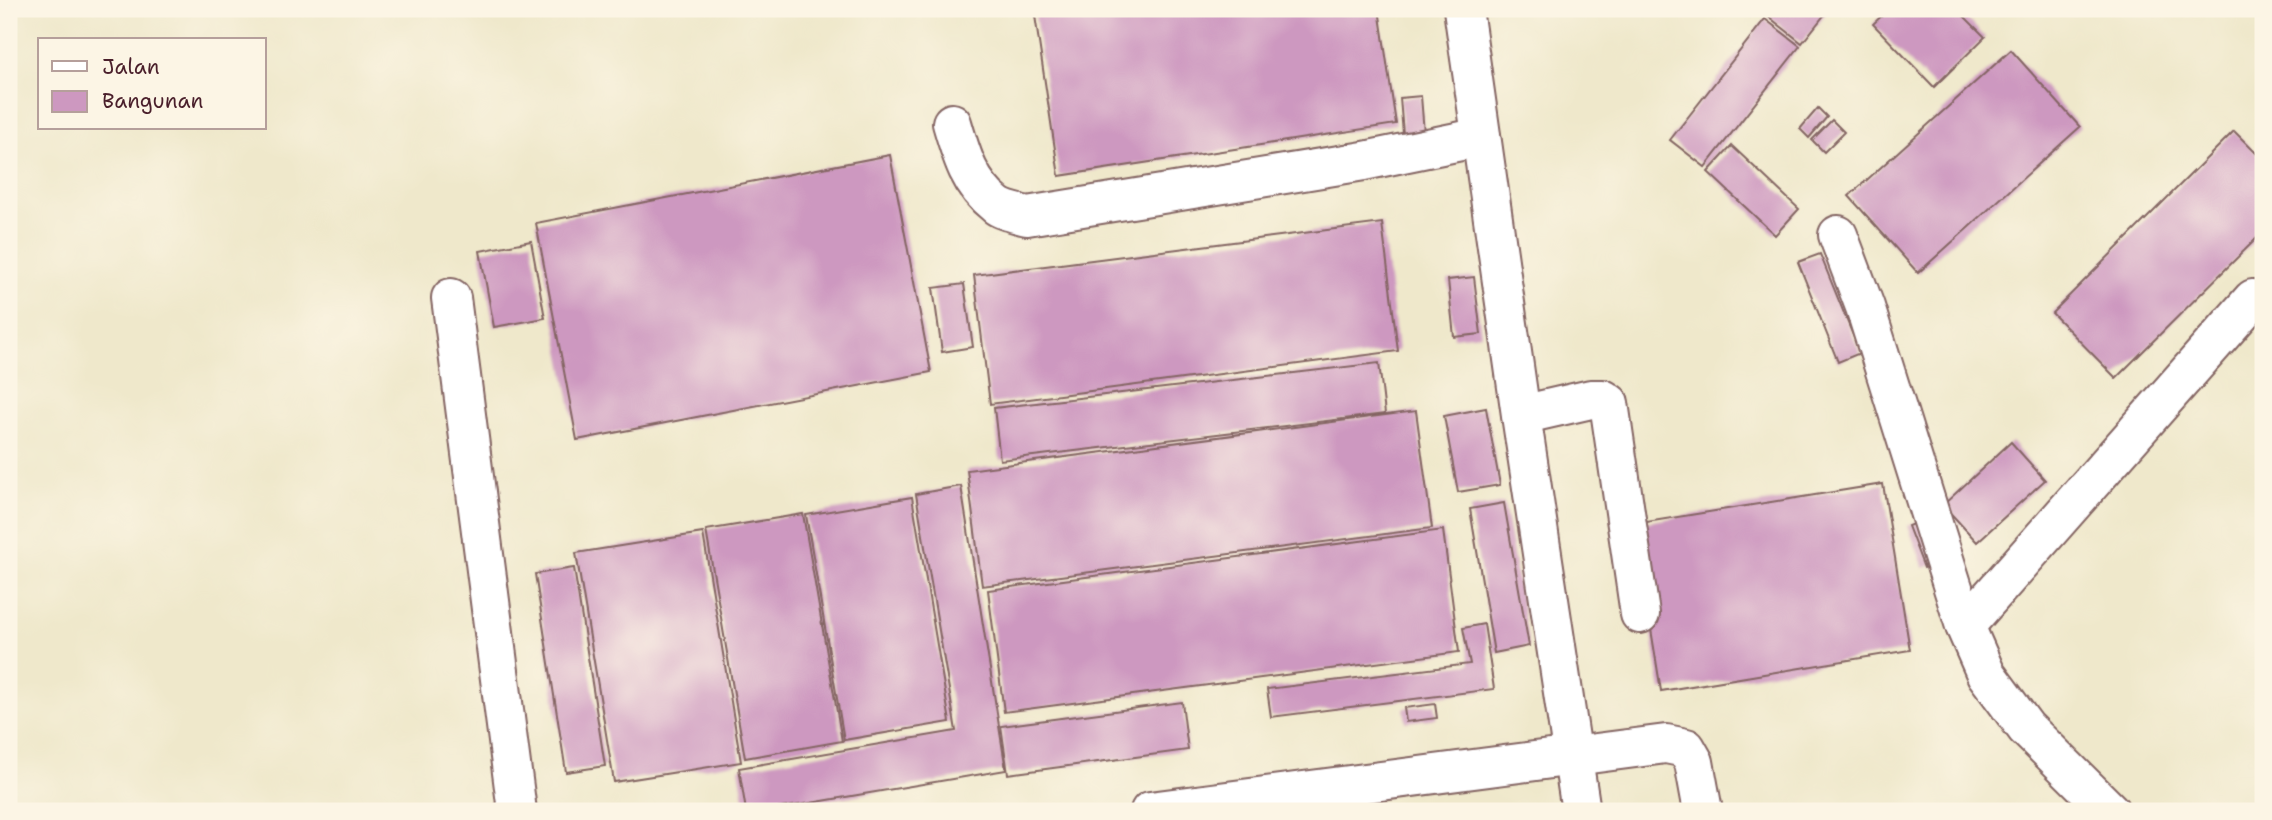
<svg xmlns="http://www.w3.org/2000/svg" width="2272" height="820" font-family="'Shantell Sans',sans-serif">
  <rect width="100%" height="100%" fill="#fcf5e5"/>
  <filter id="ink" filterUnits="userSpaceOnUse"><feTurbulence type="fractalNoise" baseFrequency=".0143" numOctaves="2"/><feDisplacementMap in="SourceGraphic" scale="14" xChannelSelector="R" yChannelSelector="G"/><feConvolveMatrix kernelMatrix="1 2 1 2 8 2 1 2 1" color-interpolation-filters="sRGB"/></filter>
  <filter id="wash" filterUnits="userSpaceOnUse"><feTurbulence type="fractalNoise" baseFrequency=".00686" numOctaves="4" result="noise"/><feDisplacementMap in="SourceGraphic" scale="28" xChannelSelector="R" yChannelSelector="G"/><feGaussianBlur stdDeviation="1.57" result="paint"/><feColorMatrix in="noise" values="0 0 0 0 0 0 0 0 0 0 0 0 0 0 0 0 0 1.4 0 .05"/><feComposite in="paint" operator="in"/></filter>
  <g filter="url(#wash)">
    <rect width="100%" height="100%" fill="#efe8cb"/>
    <g id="blocks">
      <g fill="#cd98c0">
        <path d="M1034,9h345l17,115 -337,52z"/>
        <path d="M1767,9h62l-27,34 -38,-30z"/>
        <path d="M1889,9h68l28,28 -51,50 -61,-63z"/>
        <path d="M1765,19l35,27 -95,121 -35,-27z"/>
        <path d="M2011,50l69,77 -162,146 -69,-77z"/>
        <path d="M1421,96l3,37 -21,1 -3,-36z"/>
        <path d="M1818,108l9,9 -18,21 -9,-9z"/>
        <path d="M1832,120l12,12 -20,20 -12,-12z"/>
        <path d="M2234,131l29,29v72l-147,146 -64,-65z"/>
        <path d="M1732,146l67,63 -24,26 -67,-63z"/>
        <path d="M890,155l41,217 -354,68 -41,-217z"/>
        <path d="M1382,223l16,128 -408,53 -16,-129z"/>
        <path d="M531,241l14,77 -51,9 -14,-76z"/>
        <path d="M1820,254l40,99 -22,9 -40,-100z"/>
        <path d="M1474,277l7,57 -27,3 -6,-57z"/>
        <path d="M964,284l9,63 -31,5 -9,-64z"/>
        <path d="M1379,363l6,51 -385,46 -6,-52z"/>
        <path d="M1486,408l14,77 -42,7 -14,-76z"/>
        <path d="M1416,411l16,117 -450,58 -15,-116z"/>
        <path d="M2011,442l34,38 -68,62 -34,-37z"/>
        <path d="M1883,484l27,166 -249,41 -27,-167z"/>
        <path d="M961,486l45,284 -243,41h-17l-7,-43 217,-37 -40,-237z"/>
        <path d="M912,497l38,225 -106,18 -38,-225z"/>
        <path d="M1504,503l25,143 -35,7 -24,-144z"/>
        <path d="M803,514l39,227 -97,17 -39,-228z"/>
        <path d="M1925,519l17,42 -18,7 -16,-42z"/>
        <path d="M1443,530l16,122 -455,60 -16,-122z"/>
        <path d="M703,533l38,229 -127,20 -38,-229z"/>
        <path d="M574,568l31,198 -39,6 -31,-198z"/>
        <path d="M1484,624l10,65 -223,28 -4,-28 203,-25 -7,-36z"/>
        <path d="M1182,702l6,48 -180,24 -7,-48z"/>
        <path d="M1435,704l2,14 -31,4 -2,-14z"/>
      </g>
    </g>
  </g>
  <g filter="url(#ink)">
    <use href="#blocks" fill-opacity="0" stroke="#846563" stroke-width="2"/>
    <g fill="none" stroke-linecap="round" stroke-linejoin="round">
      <g stroke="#846563" stroke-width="42">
        <g id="minor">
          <path d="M1463,9l58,406 60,396"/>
          <path d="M952,123c9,31 17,61 44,82 7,6 21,8 31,11l337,-55 117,-24"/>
          <path d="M1838,235l27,72 100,319 21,48 40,54 84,83"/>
          <path d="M451,298l66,513"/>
          <path d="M1521,415l70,-16h12l6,4 31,211"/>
          <path d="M1965,626l288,-327"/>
          <path d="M1150,811l516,-67 20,4 8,14 9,49"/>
        </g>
      </g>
      <use href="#minor" stroke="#fff" stroke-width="38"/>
    </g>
  </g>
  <rect width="2272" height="820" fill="none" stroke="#fcf5e5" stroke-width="35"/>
  <rect x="38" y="38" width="228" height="91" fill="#fcf5e5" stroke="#b59f9b" stroke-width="2"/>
  <rect x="52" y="61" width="35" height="10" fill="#ffffff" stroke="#b59f9b" stroke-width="2"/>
  <text x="102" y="74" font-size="21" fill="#4a1f2b">Jalan</text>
  <rect x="52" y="91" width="35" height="21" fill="#cd98c0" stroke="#b59f9b" stroke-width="2"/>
  <text x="102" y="108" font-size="21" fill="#4a1f2b">Bangunan</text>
</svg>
